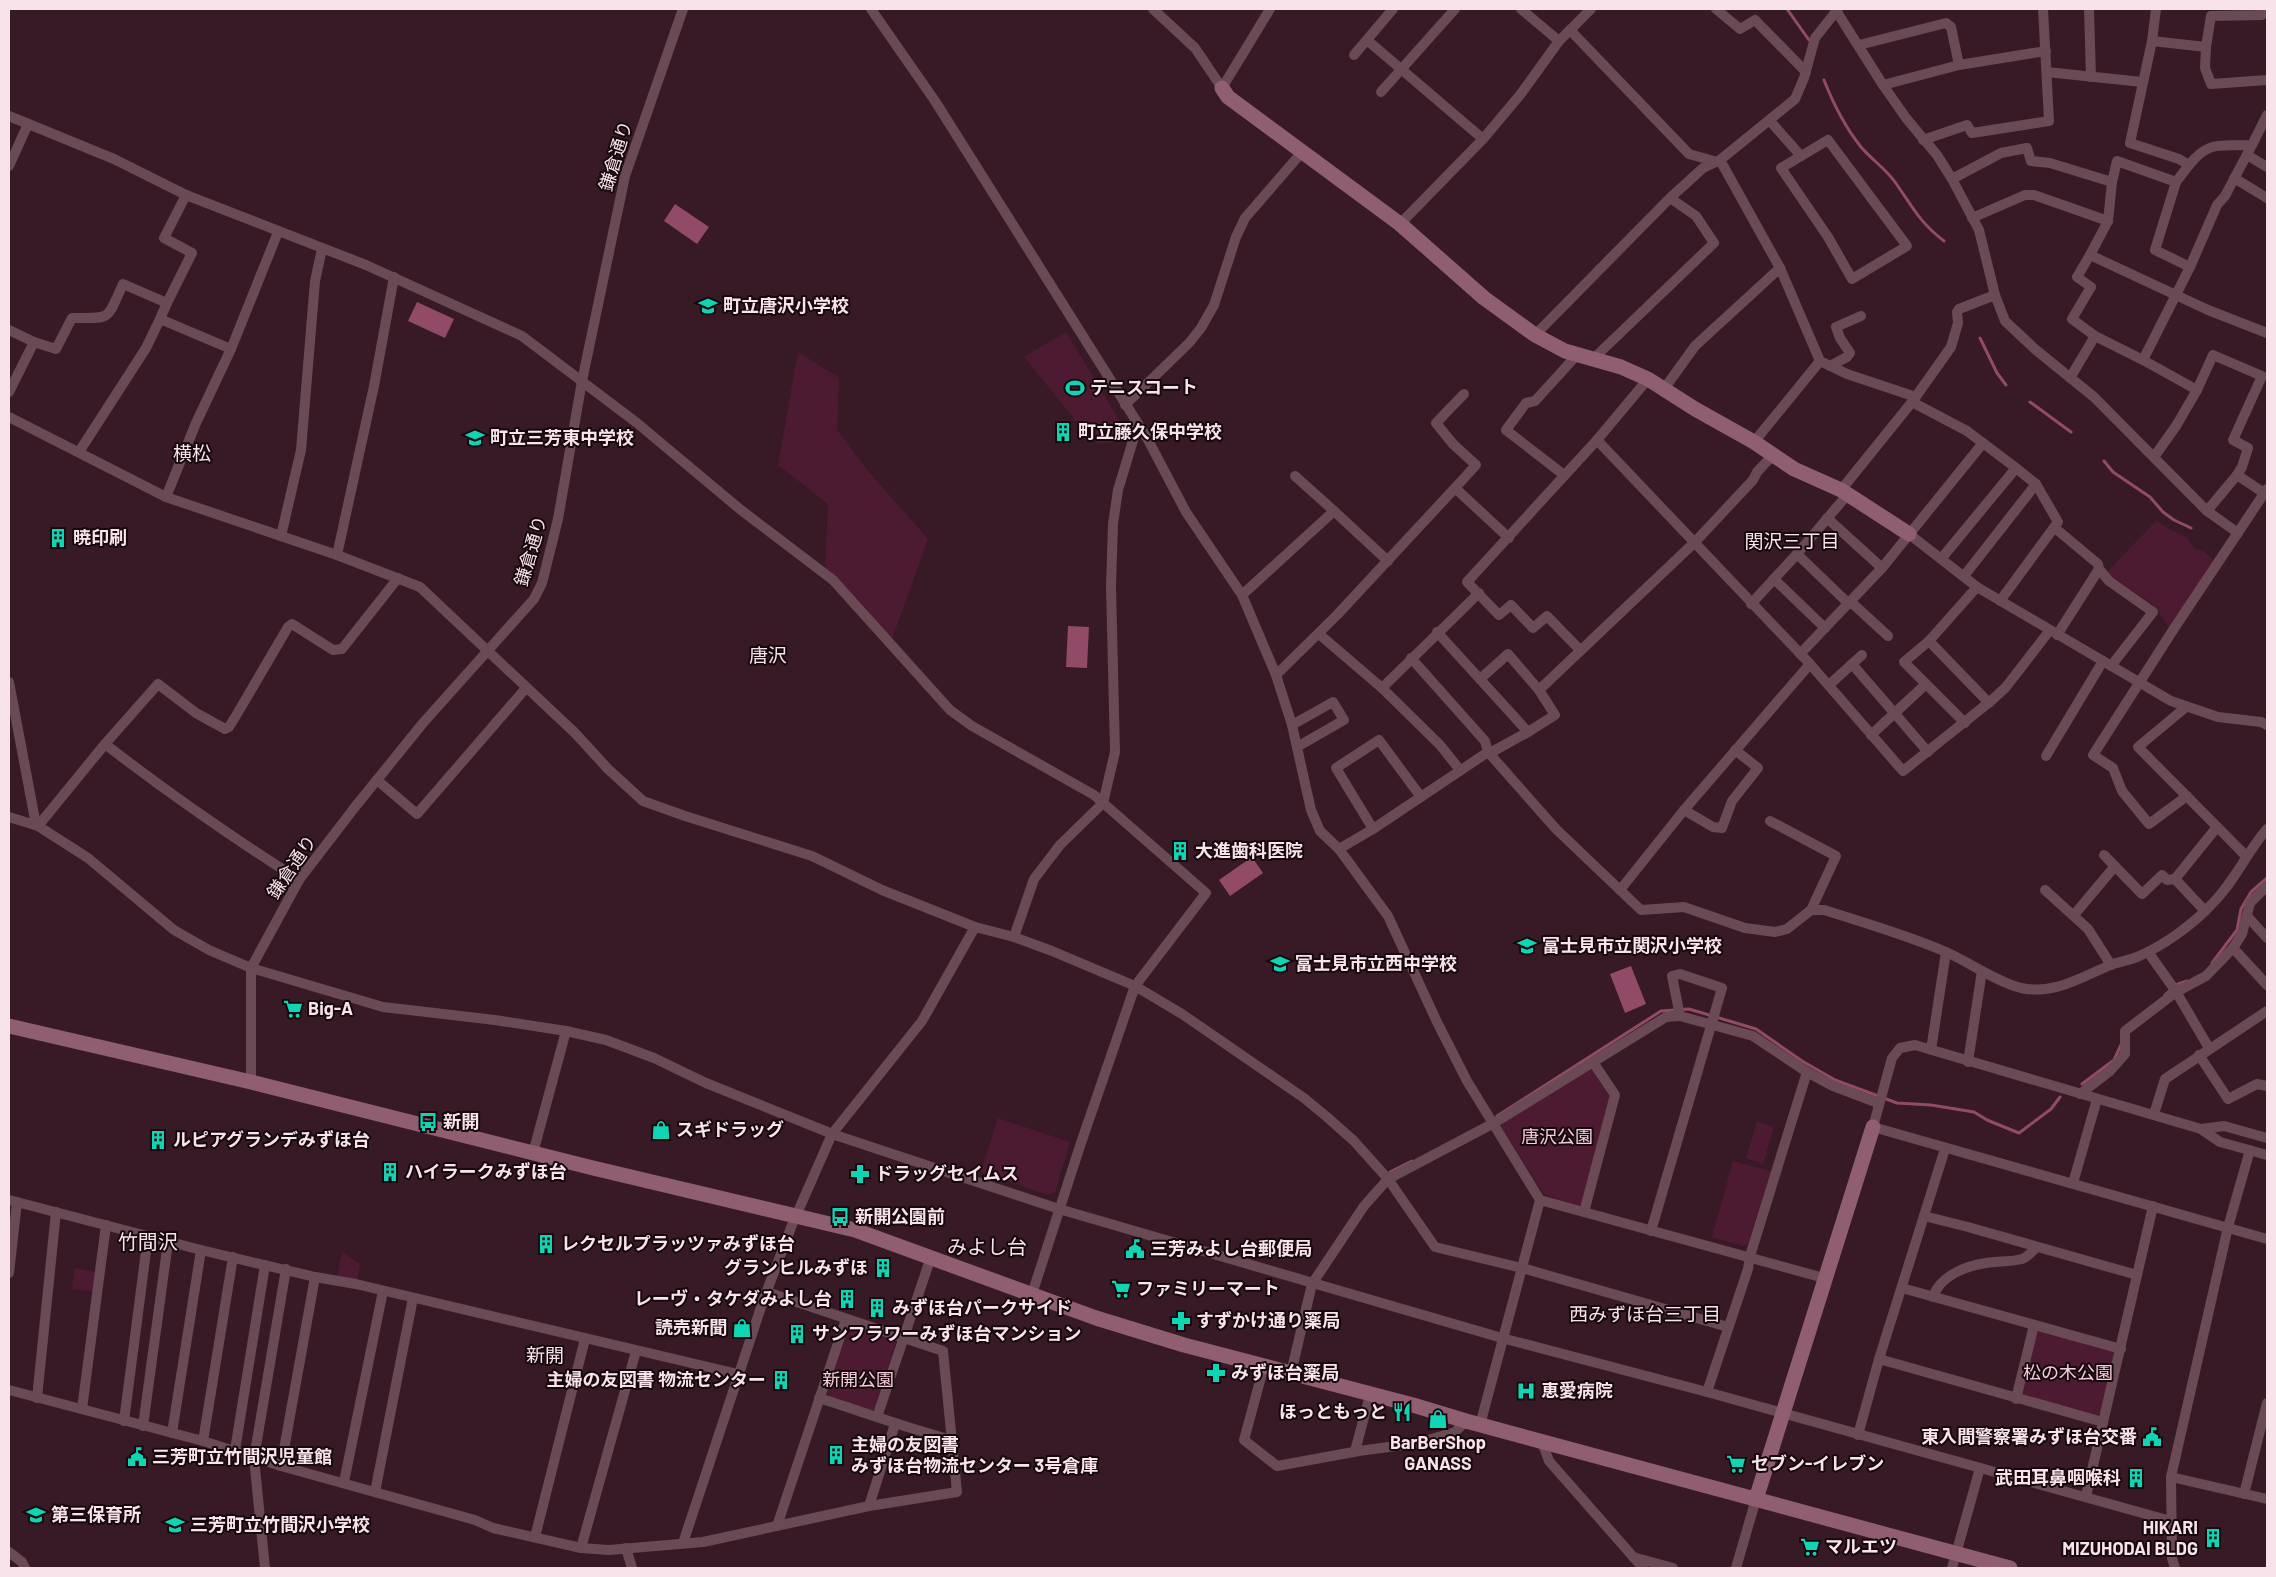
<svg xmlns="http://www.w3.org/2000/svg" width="2276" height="1577" font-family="Barlow,'Noto Sans JP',sans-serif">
  <rect width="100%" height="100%" fill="#371a25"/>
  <g fill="#4d1b31">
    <path d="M1066,332l53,88 1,9 -7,13 -14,2 -9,-6 -66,-81z"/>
    <path d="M798,352l41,26 -2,52 31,41 60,68 -36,100 -67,-69 3,-66 -50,-39z"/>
    <path d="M2157,520l7,6 24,12 7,11 10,3 9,9 -44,67 -17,-24 -43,-28 -2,-5z"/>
    <path d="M1591,1067l19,31 -28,105 -4,3 -34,-12 -43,-67 2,-5z"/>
    <path d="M998,1118l72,24 -15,50 -7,3 -67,-23z"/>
    <path d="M1757,1121l17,6 -11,37 -17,-6z"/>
    <path d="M1733,1161l38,10 -23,73 -5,2 -31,-9z"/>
    <path d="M342,1252l18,12 -3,16 -20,-3z"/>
    <path d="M75,1268l21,4 -2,20 -22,-3z"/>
    <path d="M853,1326l40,13 2,6 -20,63 -5,3 -41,-14 -2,-5 22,-64z"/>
    <path d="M2039,1331l73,20 2,3 -13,58 -4,3 -74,-20 -2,-3 16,-58z"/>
  </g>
  <g fill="#914b66">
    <path d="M675,204l34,23 -12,17 -33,-23z"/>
    <path d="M417,302l37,17 -9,19 -37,-17z"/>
    <path d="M1068,626l21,1 -2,41 -21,-1z"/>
    <path d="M1252,857l11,16 -33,23 -11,-16z"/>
    <path d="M1631,966l15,38 -21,9 -15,-39z"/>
  </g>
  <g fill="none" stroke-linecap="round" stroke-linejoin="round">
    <g stroke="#914b66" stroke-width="3">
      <path d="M1787,9l22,31"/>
      <path d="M1824,80c9,23 21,47 37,67 10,12 25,22 34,35 17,24 24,40 49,59"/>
      <path d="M1980,338l17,35 9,12"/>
      <path d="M2030,402l41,30"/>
      <path d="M2104,461l9,11 37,25 13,15 11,8 17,8"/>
      <path d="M2212,963l25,-33 4,-21 10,-17 16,-14"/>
      <path d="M2165,995l13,-11 9,-3"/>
      <path d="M2082,1084l32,-24 7,-15"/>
      <path d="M1497,1116l164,-105 28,-2 67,20 46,32 33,19 62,23 34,2 43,7 13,8 32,13 32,-24 9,-12"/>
      <path d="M1390,1172l22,-11"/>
    </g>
    <g stroke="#694a55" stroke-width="10">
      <path d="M871,9l64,92 212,337 39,74 56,83 34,80 16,50 19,85 9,21 19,18 49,67 49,106 30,59 73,119 284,78"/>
      <path d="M1153,9l42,39 27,40 48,-79"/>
      <path d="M1521,9l38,32"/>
      <path d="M1716,9l24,20 15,-9 51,52"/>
      <path d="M1835,9l48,76 23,33 31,37 15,24 27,51 16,65 10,26 31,29 58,47 113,114 30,-36 27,18"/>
      <path d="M2089,9l2,68"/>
      <path d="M2156,9l-4,32 -22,102 49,16 10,6c21,-26 32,-18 63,-20l15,-30"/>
      <path d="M1570,30l119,124 25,7"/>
      <path d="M1367,40l116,99"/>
      <path d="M2152,41l54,6 -1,21 6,16 56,-4"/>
      <path d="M1859,45l87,-22 5,4 8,38"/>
      <path d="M2206,47l5,-31 51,-1v-6"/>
      <path d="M1354,55l39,-46"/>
      <path d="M2047,72l95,10"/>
      <path d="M1883,85l76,-20 87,-14"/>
      <path d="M1381,92l74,-83"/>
      <path d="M9,116l105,43 72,36 180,70 156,71 115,87 104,87 92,70 117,130 22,16 122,69 112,98 -71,93 -54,157 -49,151"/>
      <path d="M1770,121l31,35"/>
      <path d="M1828,140l79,106 -55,33 -24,-42 -47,-69z"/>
      <path d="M1923,140l44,-15 5,8 77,-12 -6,-112"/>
      <path d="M2247,155l20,12"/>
      <path d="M9,166l19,-42"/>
      <path d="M2234,178l33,20"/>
      <path d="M1952,179l49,-26 26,-5 4,13 19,2 62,19"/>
      <path d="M2176,182l-59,-21 -5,21 -4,39 -18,34 118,55 59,23"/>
      <path d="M1972,218l53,-23h9l74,26"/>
      <path d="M1400,224l83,-85 37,-44 39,-54 32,-32"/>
      <path d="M2090,255l-13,22 14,10 -19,32 23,17 48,24"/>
      <path d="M2190,267l27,-62 8,-9 27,-51"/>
      <path d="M1780,268l40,93 27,13 69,23"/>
      <path d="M167,303l25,-50 -28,-15 22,-43"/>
      <path d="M9,330l25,12 22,7 16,-31c41,0 34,3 51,-34l44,19 -7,16"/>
      <path d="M1535,335l135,-137 33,-30 17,-8 75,-61 9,-21 11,-40 23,-29"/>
      <path d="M1592,360l122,-117 -18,-27 -26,-18"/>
      <path d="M1830,366l17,-9 3,-4 -10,-15 -4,-11 25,-11"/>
      <path d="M2070,378l25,-42"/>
      <path d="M1664,389l31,-43 85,-78 -60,-108"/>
      <path d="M2197,390l16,-35 49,21 -29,64 15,8 -6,19 -5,8"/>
      <path d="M9,392l25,-50"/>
      <path d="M1912,402l55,29 49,37 -75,91"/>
      <path d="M1125,405l64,-62 12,-15 13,-23 22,-68 9,-19 58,-67"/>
      <path d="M9,417l157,80 171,58 83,32 155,146 33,36 35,32 42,15 127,40 70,34 93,37 39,10 38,14 83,35 47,28 122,84 23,19 27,24 34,38 47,68 87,21 206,59"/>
      <path d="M1597,440l213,224 93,107 89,-71 14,-13 44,-57"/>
      <path d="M1754,442l66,-81"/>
      <path d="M79,452l67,-104 14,-29 71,30"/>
      <path d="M2154,457l22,-31 21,-36 -54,-30 47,-93 -35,-17 21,-68 13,-17"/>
      <path d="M1564,475l-58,-45 20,-27 9,-2 41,-45"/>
      <path d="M1295,476l39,35"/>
      <path d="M1455,488l21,-23 -23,-21 -17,-21 28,-29"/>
      <path d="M1841,490l71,-88 39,-55 7,-24 -1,-11 2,-3 36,-14"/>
      <path d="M166,497l30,-74 35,-74 47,-117"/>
      <path d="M2207,511l31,22"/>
      <path d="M1827,518l55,50"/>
      <path d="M2055,528l43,36 1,5 -42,66"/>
      <path d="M1909,534l68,53 194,114 47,16 43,5 6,3"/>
      <path d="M281,536l20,-86 14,-169 7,-32"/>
      <path d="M1797,554l51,-60"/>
      <path d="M337,555l37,-169 20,-109"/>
      <path d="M2099,569l10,12 44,31 -42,54"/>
      <path d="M1964,576l72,-92"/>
      <path d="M1242,595l92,-84 54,50"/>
      <path d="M2000,601l58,-79 -22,-38 -20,-16"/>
      <path d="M1851,602l37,34"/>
      <path d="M1751,604l23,-25"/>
      <path d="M1825,628l-51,-49 23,-25 52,50"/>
      <path d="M1437,632l91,100 -38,21"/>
      <path d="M1319,634l63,54"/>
      <path d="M1929,641l60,62"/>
      <path d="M1580,650l-33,-34 -14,12 -22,-23 -12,10 -32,-33 130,-142 51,-61"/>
      <path d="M1800,654l82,-86 101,-125"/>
      <path d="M1411,658l74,83 3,11"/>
      <path d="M1852,664l76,88"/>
      <path d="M1276,675l61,-60 118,-127 54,50"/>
      <path d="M1480,679l28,-25 31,36 16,25 -27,17"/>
      <path d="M9,682l27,143"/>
      <path d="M1829,685l33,-30"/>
      <path d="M1539,690l156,-148 58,-62 4,-8 16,-17"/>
      <path d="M2186,707l-48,40 108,109"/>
      <path d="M1965,723l-61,-61 25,-21 48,-54"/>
      <path d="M1292,725l41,-23 11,18 -47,27"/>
      <path d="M1871,735l55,-51"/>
      <path d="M105,744c63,49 127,93 194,136"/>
      <path d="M2046,756l57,-95"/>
      <path d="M1460,770l-20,-25 -58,-57 97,-95"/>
      <path d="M377,780l40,34 109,-126"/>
      <path d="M2187,796l-38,28 -27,-33 -9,-23 -20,-13 82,-128 92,-138"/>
      <path d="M1684,810l29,17 9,1 10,-27 26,-33 -23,-18"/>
      <path d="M9,817l29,9 50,32 86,72 35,20 42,18 132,39 112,13 71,11 40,9 48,18 52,25 129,52 224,74 443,129 205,54 464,129"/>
      <path d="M1770,821l66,35 -25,54"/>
      <path d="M38,826l67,-82 53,-60 38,29 29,16 4,-2 8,-13 51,-87 4,-3 41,26 9,-1 56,-71"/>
      <path d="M1373,829l-37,-61 43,-28 42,57"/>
      <path d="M1339,849l34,-20 115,-77 68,77 85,81 43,-3 61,21 30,4 12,-3 24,-19h13c41,13 83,25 122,42 25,11 49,29 75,36 32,7 59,-10 87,-22 9,-4 19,-5 29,-9 26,-11 54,-31 74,-52 23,-22 35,-52 56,-76"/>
      <path d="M2104,855l38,39 20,-19 5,5 8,-1"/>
      <path d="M1620,890l64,-80 126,-146"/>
      <path d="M2045,890l43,39 23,36"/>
      <path d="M2205,911l-30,-32 42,-52"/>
      <path d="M2074,915l41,-49"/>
      <path d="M2247,916l20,22"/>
      <path d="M1014,937l20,-58 26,-34 43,-42 12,-51 -4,-166 2,-62 5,-34 20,-66"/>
      <path d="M2233,948l34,37"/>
      <path d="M2148,952l27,38 34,58"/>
      <path d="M1931,1050l15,-98"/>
      <path d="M2199,1055l29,44 29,-15 10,2"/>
      <path d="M1968,1062l14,-91"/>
      <path d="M251,1082v-114l48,-88 56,-73 68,-84 111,-124 8,-16 16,-64 24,-138 43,-205 58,-167"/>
      <path d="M2080,1094l30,-23 15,-17v-23l51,-39 30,-16 27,-28 9,-14 8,-31 17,-17"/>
      <path d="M2154,1114l11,-35 102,-68"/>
      <path d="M2201,1129l23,-3 43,12"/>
      <path d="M533,1153l33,-122"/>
      <path d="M2267,1155l-47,-13 -19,-13 -286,-84 -15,3 -8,10 -19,69 394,112"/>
      <path d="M2073,1183l24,-84"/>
      <path d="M9,1200l192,50 114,27 41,7 382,90"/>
      <path d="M1584,1212l31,-117 -22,-33"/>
      <path d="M1924,1216l44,11 169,48"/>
      <path d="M1651,1231l71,-243 -42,-14 -8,2 8,40"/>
      <path d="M9,1273l8,-71"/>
      <path d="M1902,1288l219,61"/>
      <path d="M1933,1297c7,-21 32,-31 53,-34 12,-2 25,-1 36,-4 6,-2 10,-8 15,-12"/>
      <path d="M1879,1359l224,63"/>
      <path d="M1264,1366l-20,74 33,26 82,-15 59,-8 37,-11 11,-11"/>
      <path d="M1291,1373l21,-89 52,-78 24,-27 106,-56 172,-106 14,-1 73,20 54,36 26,14 45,17"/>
      <path d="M9,1390l194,51 78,25 194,54 18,8 88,20 28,2 94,-8 166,-36 88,-14 -14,-141 -176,-59"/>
      <path d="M1707,1392l41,-123 2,-13 57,-184"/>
      <path d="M37,1398l19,-186"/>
      <path d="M819,1398c44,14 88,30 133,42"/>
      <path d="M2016,1399l18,-74"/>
      <path d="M82,1409l24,-184"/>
      <path d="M877,1417l54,-160"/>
      <path d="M124,1421l24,-185"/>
      <path d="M1480,1425l60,-225"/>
      <path d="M143,1426l25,-184"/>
      <path d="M172,1433l29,-183"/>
      <path d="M1858,1435l21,-76 66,-210"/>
      <path d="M203,1441l30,-184"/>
      <path d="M1542,1442l7,19 94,107"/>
      <path d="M235,1450l30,-185"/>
      <path d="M1355,1451l15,-56"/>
      <path d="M281,1466l34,-189"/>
      <path d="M2171,1477l96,22"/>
      <path d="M344,1482l39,-191"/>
      <path d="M375,1492l38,-194"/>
      <path d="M2244,1494l23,-91"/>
      <path d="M2086,1496l67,-290"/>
      <path d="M869,1506l26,-82"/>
      <path d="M777,1526l69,-207"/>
      <path d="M535,1537l50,-198"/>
      <path d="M683,1543l80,-242 29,-76 40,-91 90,-113 53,-94"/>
      <path d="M581,1548l55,-197"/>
      <path d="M626,1548l6,20"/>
      <path d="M9,1552l13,10 3,6"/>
      <path d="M1633,1557l40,11"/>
      <path d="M265,1568l-11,-110 32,-189"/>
      <path d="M1736,1568l20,-69"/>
      <path d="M1952,1568l28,-100"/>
      <path d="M2175,1568l-3,-10 -1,-81 57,-250 22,-77"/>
    </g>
    <g stroke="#8f5e70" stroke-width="15">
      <path d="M1222,88l6,9 172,127 84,74 51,37 30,16 56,16 27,12 47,30 59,33 40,27 47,21 68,44"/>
      <path d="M9,1026l242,56 342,86 262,62 241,88 88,27 229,60 53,16 544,147"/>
      <path d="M1756,1499l117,-372"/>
    </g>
  </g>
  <defs>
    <g id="school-bare" transform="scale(1.5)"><path d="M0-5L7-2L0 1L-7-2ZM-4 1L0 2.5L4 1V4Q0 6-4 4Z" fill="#0fd5b4" stroke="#16090e" stroke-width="2.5" paint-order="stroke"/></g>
    <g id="stadium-bare" transform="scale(1.5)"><path d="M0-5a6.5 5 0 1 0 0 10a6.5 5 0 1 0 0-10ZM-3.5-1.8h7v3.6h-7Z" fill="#0fd5b4" stroke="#16090e" stroke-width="2.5" paint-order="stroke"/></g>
    <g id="building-bare" transform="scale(1.5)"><path d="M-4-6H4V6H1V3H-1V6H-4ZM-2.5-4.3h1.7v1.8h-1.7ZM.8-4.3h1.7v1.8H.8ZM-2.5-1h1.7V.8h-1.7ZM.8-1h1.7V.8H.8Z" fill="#0fd5b4" stroke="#16090e" stroke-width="2.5" paint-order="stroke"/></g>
    <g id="supermarket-bare" transform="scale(1.5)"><path d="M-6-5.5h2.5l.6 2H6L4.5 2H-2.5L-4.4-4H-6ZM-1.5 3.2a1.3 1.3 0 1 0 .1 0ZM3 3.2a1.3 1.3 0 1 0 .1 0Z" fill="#0fd5b4" stroke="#16090e" stroke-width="2.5" paint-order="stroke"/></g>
    <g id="bus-bare" transform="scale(1.5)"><path d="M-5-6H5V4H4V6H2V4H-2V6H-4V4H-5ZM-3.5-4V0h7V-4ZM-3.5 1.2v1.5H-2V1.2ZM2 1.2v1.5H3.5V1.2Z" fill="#0fd5b4" stroke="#16090e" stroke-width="2.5" paint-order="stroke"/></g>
    <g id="shop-bare" transform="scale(1.5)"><path d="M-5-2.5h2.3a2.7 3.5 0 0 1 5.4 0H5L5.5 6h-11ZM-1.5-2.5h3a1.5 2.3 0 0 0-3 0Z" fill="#0fd5b4" stroke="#16090e" stroke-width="2.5" paint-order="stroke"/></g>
    <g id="pharmacy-bare" transform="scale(1.5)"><path d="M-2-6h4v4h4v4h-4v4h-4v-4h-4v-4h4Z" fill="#0fd5b4" stroke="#16090e" stroke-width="2.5" paint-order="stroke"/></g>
    <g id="civic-bare" transform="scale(1.5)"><path d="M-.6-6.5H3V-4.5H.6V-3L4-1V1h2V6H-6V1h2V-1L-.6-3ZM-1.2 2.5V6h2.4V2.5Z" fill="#0fd5b4" stroke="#16090e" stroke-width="2.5" paint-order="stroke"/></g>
    <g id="hospital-bare" transform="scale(1.5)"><path d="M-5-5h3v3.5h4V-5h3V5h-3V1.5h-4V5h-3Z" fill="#0fd5b4" stroke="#16090e" stroke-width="2.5" paint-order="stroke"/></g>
    <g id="restaurant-bare" transform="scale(1.5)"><path d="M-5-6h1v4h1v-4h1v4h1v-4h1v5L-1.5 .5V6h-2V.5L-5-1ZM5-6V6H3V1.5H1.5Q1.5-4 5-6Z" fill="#0fd5b4" stroke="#16090e" stroke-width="2.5" paint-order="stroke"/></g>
  </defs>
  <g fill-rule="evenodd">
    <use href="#school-bare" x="708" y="306"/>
    <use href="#stadium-bare" x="1075" y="388"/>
    <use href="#building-bare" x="1063" y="432"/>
    <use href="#school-bare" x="475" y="438"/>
    <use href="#building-bare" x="58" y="538"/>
    <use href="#building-bare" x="1180" y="851"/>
    <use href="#school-bare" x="1527" y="946"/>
    <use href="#school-bare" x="1280" y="964"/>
    <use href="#supermarket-bare" x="293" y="1009"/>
    <use href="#bus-bare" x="428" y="1122"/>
    <use href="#shop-bare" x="661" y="1130"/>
    <use href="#building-bare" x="158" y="1140"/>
    <use href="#building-bare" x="390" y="1172"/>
    <use href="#pharmacy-bare" x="860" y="1174"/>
    <use href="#bus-bare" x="840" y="1217"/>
    <use href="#building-bare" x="546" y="1244"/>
    <use href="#civic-bare" x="1135" y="1249"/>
    <use href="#building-bare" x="883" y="1268"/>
    <use href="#supermarket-bare" x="1121" y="1289"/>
    <use href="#building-bare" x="847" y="1299"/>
    <use href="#building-bare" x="877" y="1308"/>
    <use href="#pharmacy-bare" x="1181" y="1321"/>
    <use href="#shop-bare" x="742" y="1328"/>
    <use href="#building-bare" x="797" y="1334"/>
    <use href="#pharmacy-bare" x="1216" y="1373"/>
    <use href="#building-bare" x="781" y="1380"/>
    <use href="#hospital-bare" x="1526" y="1391"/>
    <use href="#restaurant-bare" x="1402" y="1412"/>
    <use href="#shop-bare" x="1438" y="1419"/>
    <use href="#civic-bare" x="2152" y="1437"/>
    <use href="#building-bare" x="836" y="1455"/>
    <use href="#civic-bare" x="137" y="1457"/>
    <use href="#supermarket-bare" x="1736" y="1464"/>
    <use href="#building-bare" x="2136" y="1478"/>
    <use href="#school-bare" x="36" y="1515"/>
    <use href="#school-bare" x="175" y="1525"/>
    <use href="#building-bare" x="2213" y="1538"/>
    <use href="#supermarket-bare" x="1810" y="1547"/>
  </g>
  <g text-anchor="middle" stroke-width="4" stroke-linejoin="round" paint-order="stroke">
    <g font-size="18" fill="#f8e3ea" stroke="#16090e">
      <text transform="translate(616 156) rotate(-73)" y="6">鎌倉通り</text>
      <text transform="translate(531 551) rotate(-74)" y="6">鎌倉通り</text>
      <text transform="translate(292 867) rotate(-56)" y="6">鎌倉通り</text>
    </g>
    <g font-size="18" font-weight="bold" fill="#f8e3ea" stroke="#16090e" text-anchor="start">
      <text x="723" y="312">町立唐沢小学校</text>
      <text x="1090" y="394">テニスコート</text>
      <text x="1078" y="438">町立藤久保中学校</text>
      <text x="490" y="444">町立三芳東中学校</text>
      <text x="73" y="544">暁印刷</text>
      <text x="1195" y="857">大進歯科医院</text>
      <text x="1542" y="952">富士見市立関沢小学校</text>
      <text x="1295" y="970">富士見市立西中学校</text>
      <text x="308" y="1015">Big-A</text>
      <text x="443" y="1128">新開</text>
      <text x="676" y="1136">スギドラッグ</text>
      <text x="173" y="1146">ルピアグランデみずほ台</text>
      <text x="405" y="1178">ハイラークみずほ台</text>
      <text x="875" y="1180">ドラッグセイムス</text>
      <text x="855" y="1223">新開公園前</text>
      <text x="561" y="1250">レクセルプラッツァみずほ台</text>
      <text x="1150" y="1255">三芳みよし台郵便局</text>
      <text x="868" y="1274" text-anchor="end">グランヒルみずほ</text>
      <text x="1136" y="1295">ファミリーマート</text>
      <text x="832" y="1305" text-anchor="end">レーヴ・タケダみよし台</text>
      <text x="892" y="1314">みずほ台パークサイド</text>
      <text x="1196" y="1327">すずかけ通り薬局</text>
      <text x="727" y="1334" text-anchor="end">読売新聞</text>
      <text x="812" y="1340">サンフラワーみずほ台マンション</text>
      <text x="1231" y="1379">みずほ台薬局</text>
      <text x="766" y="1386" text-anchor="end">主婦の友図書 物流センター</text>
      <text x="1541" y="1397">恵愛病院</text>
      <text x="1387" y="1418" text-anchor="end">ほっともっと</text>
      <text x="2137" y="1443" text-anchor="end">東入間警察署みずほ台交番</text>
      <text x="1438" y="1449" text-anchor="middle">BarBerShop<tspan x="1438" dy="21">GANASS</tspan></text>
      <text x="851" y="1451">主婦の友図書<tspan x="851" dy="21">みずほ台物流センター 3号倉庫</tspan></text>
      <text x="152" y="1463">三芳町立竹間沢児童館</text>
      <text x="1751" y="1470">セブン-イレブン</text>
      <text x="2121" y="1484" text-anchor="end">武田耳鼻咽喉科</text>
      <text x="51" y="1521">第三保育所</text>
      <text x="190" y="1531">三芳町立竹間沢小学校</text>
      <text x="2198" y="1534" text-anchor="end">HIKARI<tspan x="2198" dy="21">MIZUHODAI BLDG</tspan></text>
      <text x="1825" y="1553">マルエツ</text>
    </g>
    <g font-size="18" fill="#f8cddb" stroke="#16090e">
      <text x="1557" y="1143">唐沢公園</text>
      <text x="2068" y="1379">松の木公園</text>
      <text x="858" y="1386">新開公園</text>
    </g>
    <g font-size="19" fill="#f8e3ea" stroke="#16090e">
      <text x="192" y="460">横松</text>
      <text x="1792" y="548">関沢三丁目</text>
      <text x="768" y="662">唐沢</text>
      <text x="1645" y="1321">西みずほ台三丁目</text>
      <text x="545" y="1362">新開</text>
    </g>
    <g font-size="20" fill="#f8e3ea" stroke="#16090e">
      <text x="148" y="1249">竹間沢</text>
      <text x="987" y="1254">みよし台</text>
    </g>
  </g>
  <rect width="2276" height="1577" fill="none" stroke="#f8e3ea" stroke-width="20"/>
</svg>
